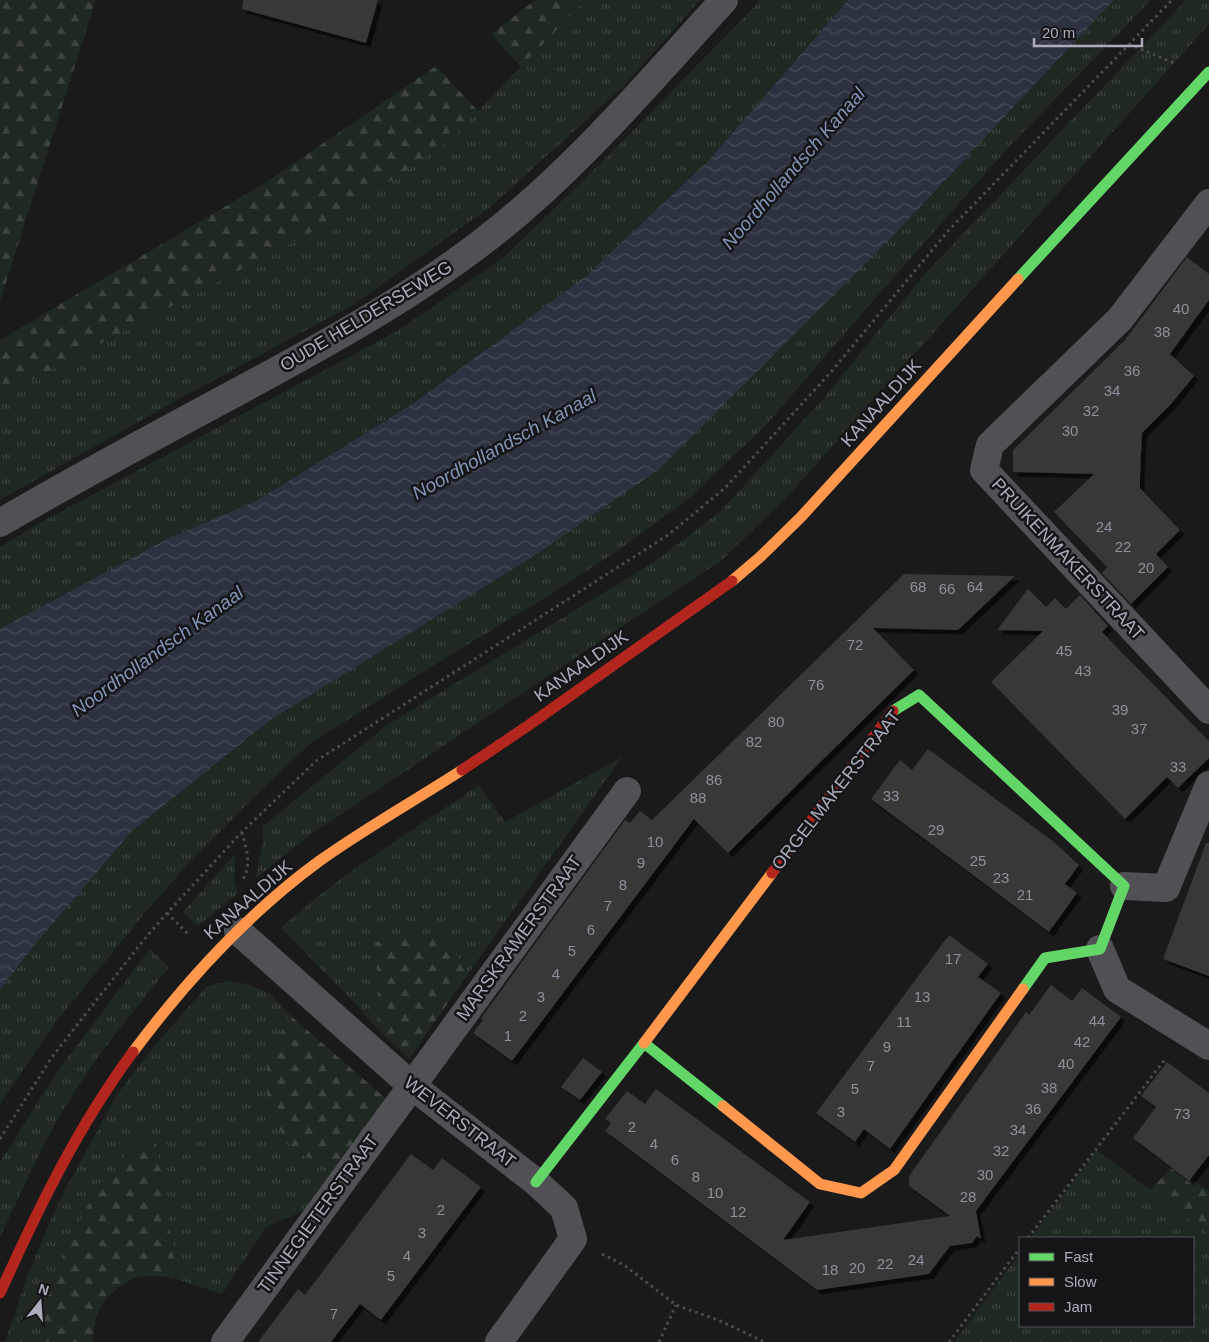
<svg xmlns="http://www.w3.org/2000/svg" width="1209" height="1342" font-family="Arial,sans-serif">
  <defs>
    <pattern id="grass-tufts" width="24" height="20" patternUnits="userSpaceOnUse" patternTransform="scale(1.25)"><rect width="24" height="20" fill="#202822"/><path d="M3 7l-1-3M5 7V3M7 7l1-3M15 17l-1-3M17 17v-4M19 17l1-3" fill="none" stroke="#3e4440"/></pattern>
    <pattern id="forest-firs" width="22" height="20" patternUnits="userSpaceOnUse" patternTransform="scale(1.25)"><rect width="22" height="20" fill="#202822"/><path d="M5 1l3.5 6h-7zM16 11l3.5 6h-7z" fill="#3e4440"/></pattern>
    <pattern id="water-waves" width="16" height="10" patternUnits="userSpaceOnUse" patternTransform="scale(1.25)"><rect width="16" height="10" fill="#2c333e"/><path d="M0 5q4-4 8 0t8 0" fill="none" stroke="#484e58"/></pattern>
    <filter id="shadow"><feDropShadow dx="4.5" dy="4.5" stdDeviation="0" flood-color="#0009"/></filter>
  </defs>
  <rect width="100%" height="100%" fill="#1a1a1b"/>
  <g fill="url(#grass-tufts)">
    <path d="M585,0h115l-75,85 -135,122 -134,96 -186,101 -170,96v-103l327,-173 122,-83z"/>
    <path d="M761,0h87l-140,161 -123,116 -174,127 -155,97 -87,37 -169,91v-82l38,-23 361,-194 105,-73 101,-98z"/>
    <path d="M1114,0h37l-144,149 -149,169 -91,106 -76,73 -71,52 -72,47 -88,53 -149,94 -56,53 -66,67 -45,51 -88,108 -56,82v-114l32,-42 100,-117 137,-110 265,-165 358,-319z"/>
    <path d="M1186,0h23v24l-422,473 -65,63 -412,275 -54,43 7,-38v-14l124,-101 267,-163 66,-50 102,-112 102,-125z"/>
    <path d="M622,757l-154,217 -20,-32h-73l6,91 -29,-33 -71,-72c60,-55 131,-97 198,-143l26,37z"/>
    <path d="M235,854l-1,29 4,10 -40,33 -15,-14z"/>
    <path d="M150,949l19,18c-31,39 -63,77 -90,118 -32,47 -54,100 -79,152v-75l57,-90z"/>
    <path d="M228,981l18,3 24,10 20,21 -23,44 37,96 35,17 -26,35 -47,20 -44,67 -45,-15 -20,-134 -16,-10 -53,70 -24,49 -17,48 -9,40h-33l22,-65 31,-74 58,-107 35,-46 56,-64z"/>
    <path d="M1097,1150l112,84v108h-255l66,-89v73h173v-88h-162z"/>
  </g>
  <g fill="url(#forest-firs)">
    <path d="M0,0h96l-96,301z"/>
    <path d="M535,0h50l-64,67 -30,-33z"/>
    <path d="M436,66l42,45 -29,30 -122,83 -327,173v-57l265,-157z"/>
    <path d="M431,934l17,8 20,32 -59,85 -28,-26 -6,-91z"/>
    <path d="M290,1015l101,88 -52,69 -35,-17 -19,-15 -18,-38v-43z"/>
    <path d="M141,1135l16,10 20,134c-14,-3 -32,-5 -46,1 -16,7 -33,25 -36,43 -1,6 -1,13 -2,19h-55l9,-40 17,-48 24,-49z"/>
    <path d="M1172,1167l37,24v43l-59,-44z"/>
  </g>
  <path fill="url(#water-waves)" d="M848,0h266l-222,237 -233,232 -125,87 -265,165 -137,110 -100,117 -32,42v-361l169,-91 87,-37 156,-97 173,-127 123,-116z"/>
  <g fill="#373739" filter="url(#shadow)">
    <path d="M243,0h135l-12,43 -124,-34z"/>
    <path d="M1187,257l22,17v26l-39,54 24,22 -23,28 -29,29 -2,44v11l40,42 -24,24 12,13 -37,37 -29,-31 5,-6 -53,-55 40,-38 -81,-2v-22l111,-109z"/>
    <path d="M904,574l111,2 -57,54 -85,-2 41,42 -186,183 -34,-34 -182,242 -39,-28 10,-13 -2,-2 144,-198 5,3 10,-12 12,9z"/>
    <path d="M1028,589l18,18 9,-9 11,11 14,-14 28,31 -6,6 107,109v17l-31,30 -11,-11 -42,42 -134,-137 52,-51 -46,-1z"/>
    <path d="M928,749l126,93 25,23 -14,19 12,9 -28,39 -178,-133 29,-39 12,10z"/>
    <path d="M1206,843h3v133l-46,-17z"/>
    <path d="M949,935l39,29 -10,13 23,16 -111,156 -26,-20 -9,13 -39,-29z"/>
    <path d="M1051,985l21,16 10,-13 39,29 -145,194 5,28 -4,-3 -5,7 -22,3 -21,28 -112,16 -212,-159 6,-8 -6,-4 22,-28 18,13 11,-15 154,113 -27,38 167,-24 -41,-30v-10l117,-164 3,3z"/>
    <path d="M583,1058l19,14 -22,28 -19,-13z"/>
    <path d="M1167,1062l42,31v62l-20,26 -56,-43 23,-31 -15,-11z"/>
    <path d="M411,1154l22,16 9,-12 39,29 -100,133 -21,-16 -29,38h-73l40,-53 7,6z"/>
  </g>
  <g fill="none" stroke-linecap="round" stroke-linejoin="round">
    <g stroke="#4b4b50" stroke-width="3" stroke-dasharray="2.5 4" stroke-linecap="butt">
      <path d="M1129,44l45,19"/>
      <path d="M242,832c4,17 10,31 1,47"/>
      <path d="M167,913l21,21"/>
      <path d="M0,1139l52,-82 90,-115 25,-29 75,-81 74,-71 352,-226 57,-47 106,-116 117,-141 224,-231"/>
      <path d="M1028,1238l138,-180"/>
      <path d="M602,1254l22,11 52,40 42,15 47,22"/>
      <path d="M659,1342l17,-37"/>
      <path d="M949,1342l71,-94"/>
    </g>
    <g stroke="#505055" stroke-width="28">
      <path d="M1209,203l-89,116 -130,126 -6,25 225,240"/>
      <path d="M0,523c90,-53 182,-101 274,-151 71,-39 142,-79 207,-129 90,-68 167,-160 243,-243"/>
      <path d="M1124,886l42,2 43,-103"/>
      <path d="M238,931l173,154 125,97 28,26 9,31 -74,103"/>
      <path d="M1100,949l17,40 92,57"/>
      <path d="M225,1342l402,-551"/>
    </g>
    <g stroke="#63d668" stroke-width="11">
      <path d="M1018,279l191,-207"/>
      <path d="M893,711l26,-16 205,191 -24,63 -55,9 -22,31"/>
      <path d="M536,1182l108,-139 79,63"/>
    </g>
    <g stroke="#ff974d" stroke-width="11">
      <path d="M732,581l27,-23 42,-41 217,-238"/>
      <path d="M644,1043l128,-170"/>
      <path d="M133,1052c53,-71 113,-137 185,-190 46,-33 96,-61 144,-92"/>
      <path d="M723,1106l97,78 41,9 33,-23 129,-181"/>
    </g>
    <g stroke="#b3261e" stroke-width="11">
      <path d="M462,770l67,-45 203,-144"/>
      <path d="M772,873l121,-162"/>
      <path d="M0,1293c38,-84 78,-167 133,-241"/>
    </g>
  </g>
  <g text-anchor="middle" stroke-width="5" stroke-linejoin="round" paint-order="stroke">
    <g font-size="15" fill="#8e909b">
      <text x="1181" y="314">40</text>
      <text x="1162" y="337">38</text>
      <text x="1132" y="376">36</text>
      <text x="1112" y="396">34</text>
      <text x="1091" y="416">32</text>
      <text x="1070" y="436">30</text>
      <text x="1104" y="532">24</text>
      <text x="1123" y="552">22</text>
      <text x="1146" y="573">20</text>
      <text x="918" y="592">68</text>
      <text x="975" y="592">64</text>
      <text x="947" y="594">66</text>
      <text x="855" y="650">72</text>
      <text x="1064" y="656">45</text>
      <text x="1083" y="676">43</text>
      <text x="816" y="690">76</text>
      <text x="1120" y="715">39</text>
      <text x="776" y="727">80</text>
      <text x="1139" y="734">37</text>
      <text x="754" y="747">82</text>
      <text x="1178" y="772">33</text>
      <text x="714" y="785">86</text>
      <text x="891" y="801">33</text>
      <text x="698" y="803">88</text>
      <text x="936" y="835">29</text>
      <text x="655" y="847">10</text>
      <text x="978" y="866">25</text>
      <text x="641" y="868">9</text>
      <text x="1001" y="883">23</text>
      <text x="623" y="890">8</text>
      <text x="1025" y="900">21</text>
      <text x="608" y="911">7</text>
      <text x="591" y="935">6</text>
      <text x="572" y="956">5</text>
      <text x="953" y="964">17</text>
      <text x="556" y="979">4</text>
      <text x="541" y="1002">3</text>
      <text x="922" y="1002">13</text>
      <text x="523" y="1021">2</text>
      <text x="1097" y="1026">44</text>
      <text x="904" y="1027">11</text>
      <text x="508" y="1041">1</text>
      <text x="1082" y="1047">42</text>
      <text x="887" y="1052">9</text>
      <text x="1066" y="1069">40</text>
      <text x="871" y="1071">7</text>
      <text x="1049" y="1093">38</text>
      <text x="855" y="1094">5</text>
      <text x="1033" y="1114">36</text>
      <text x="841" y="1117">3</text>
      <text x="1182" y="1119">73</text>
      <text x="632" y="1132">2</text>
      <text x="1018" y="1135">34</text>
      <text x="654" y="1149">4</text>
      <text x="1001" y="1156">32</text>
      <text x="675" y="1165">6</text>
      <text x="985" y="1180">30</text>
      <text x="696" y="1182">8</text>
      <text x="715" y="1198">10</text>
      <text x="968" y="1202">28</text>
      <text x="441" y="1215">2</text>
      <text x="738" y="1217">12</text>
      <text x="422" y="1238">3</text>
      <text x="407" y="1261">4</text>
      <text x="916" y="1265">24</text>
      <text x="885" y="1269">22</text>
      <text x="857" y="1273">20</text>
      <text x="830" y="1275">18</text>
      <text x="391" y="1281">5</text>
      <text x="334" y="1319">7</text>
    </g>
    <g font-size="18" fill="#abadbc" stroke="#151417">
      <text transform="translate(366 316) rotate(-31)" y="6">OUDE HELDERSEWEG</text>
      <text transform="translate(881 403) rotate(-48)" y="6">KANAALDIJK</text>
      <text transform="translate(1068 559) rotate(47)" y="6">PRUIKENMAKERSTRAAT</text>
      <text transform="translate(581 666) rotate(-35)" y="6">KANAALDIJK</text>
      <text transform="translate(836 790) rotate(-52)" y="6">ORGELMAKERSTRAAT</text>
      <text transform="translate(248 900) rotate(-41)" y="6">KANAALDIJK</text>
      <text transform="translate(519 938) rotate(-54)" y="6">MARSKRAMERSTRAAT</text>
      <text transform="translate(460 1122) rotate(38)" y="6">WEVERSTRAAT</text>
      <text transform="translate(318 1214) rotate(-54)" y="6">TINNEGIETERSTRAAT</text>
    </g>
    <g font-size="19" font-style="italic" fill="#8195b7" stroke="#151417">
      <text transform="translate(793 168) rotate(-49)" y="7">Noordhollandsch Kanaal</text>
      <text transform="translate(504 444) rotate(-29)" y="7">Noordhollandsch Kanaal</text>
      <text transform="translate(157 651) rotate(-36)" y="7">Noordhollandsch Kanaal</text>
    </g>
  </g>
  <rect x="1019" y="1237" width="175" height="90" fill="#151417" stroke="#515159"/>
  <rect x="1029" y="1253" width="25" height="8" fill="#63d668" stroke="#515159"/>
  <text x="1064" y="1262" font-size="15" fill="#abadbc">Fast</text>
  <rect x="1029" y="1278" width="25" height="8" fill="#ff974d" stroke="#515159"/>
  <text x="1064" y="1287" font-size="15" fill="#abadbc">Slow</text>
  <rect x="1029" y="1303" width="25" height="8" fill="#b3261e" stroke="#515159"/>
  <text x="1064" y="1312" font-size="15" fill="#abadbc">Jam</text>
  <g transform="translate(40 1302) rotate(17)" stroke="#151417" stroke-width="4" paint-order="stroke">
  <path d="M0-4L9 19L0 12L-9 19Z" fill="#abadbc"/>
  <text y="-8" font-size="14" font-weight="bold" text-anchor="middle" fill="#abadbc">N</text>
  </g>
  <path d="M1034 38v8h108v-8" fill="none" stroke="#abadbc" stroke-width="2.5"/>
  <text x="1042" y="38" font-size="15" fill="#abadbc" stroke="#151417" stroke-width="4" paint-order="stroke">20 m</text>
</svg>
